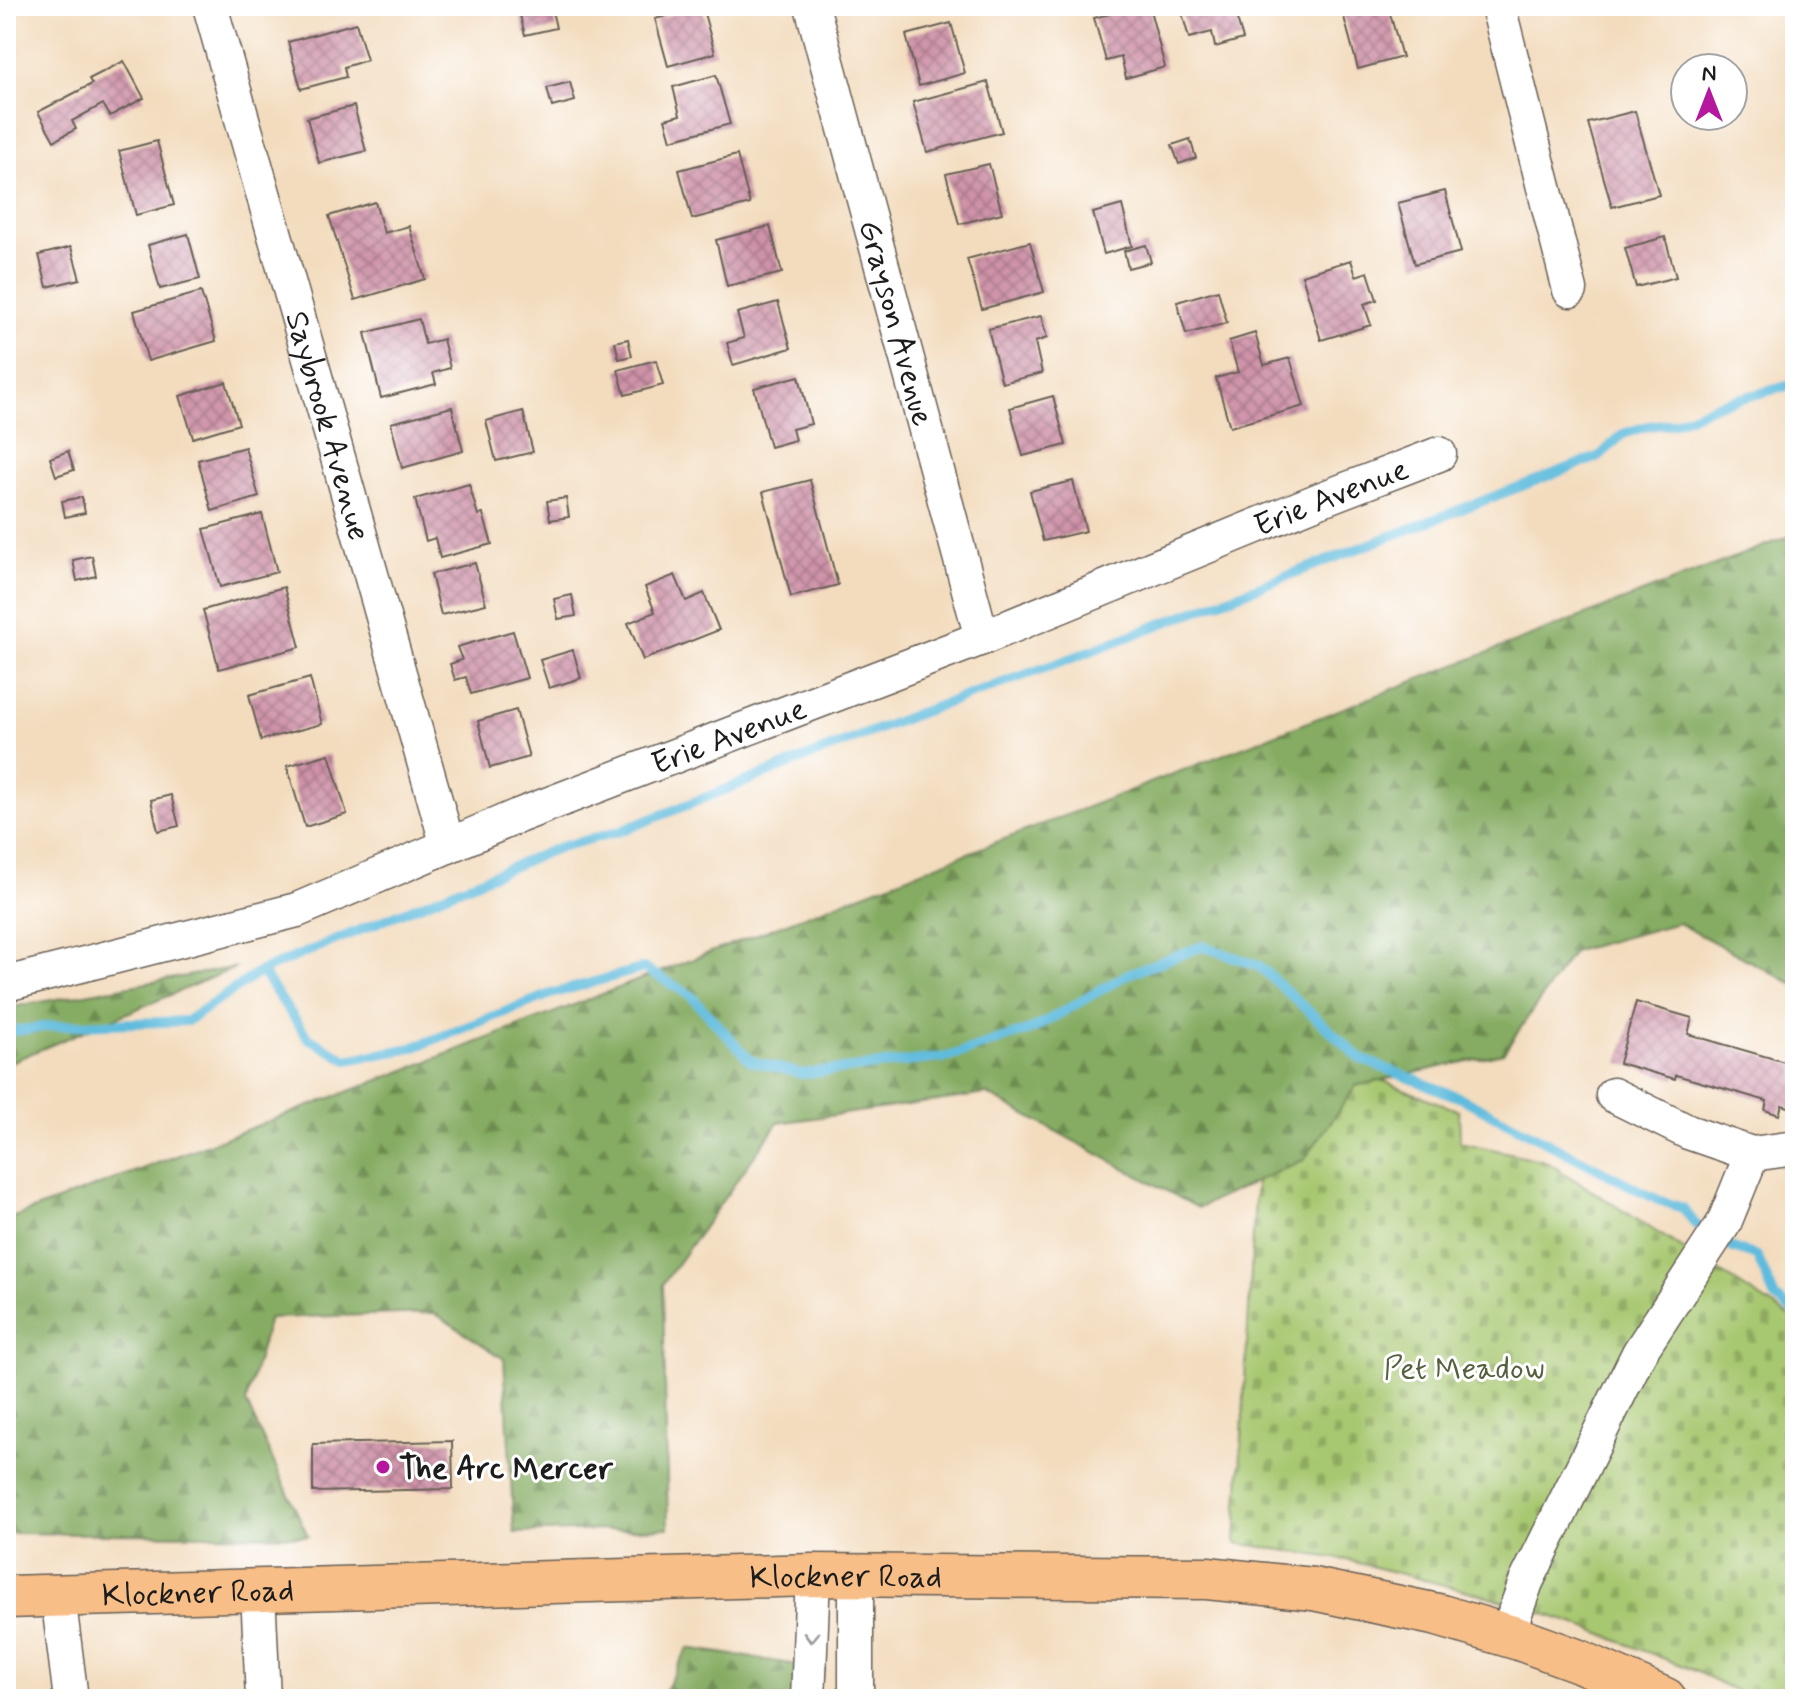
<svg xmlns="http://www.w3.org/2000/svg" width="1801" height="1705" font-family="Mynerve,sans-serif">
  <defs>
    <pattern id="forest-firs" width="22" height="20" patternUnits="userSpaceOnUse" patternTransform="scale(2)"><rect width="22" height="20" fill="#85ac62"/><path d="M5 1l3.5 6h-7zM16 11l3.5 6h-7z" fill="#6c8b50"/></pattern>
    <pattern id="cemetery-stones" width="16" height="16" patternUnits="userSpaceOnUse" patternTransform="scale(2)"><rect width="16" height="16" fill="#a7c770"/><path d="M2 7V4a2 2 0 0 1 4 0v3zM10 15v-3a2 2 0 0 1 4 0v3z" fill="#8faa60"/></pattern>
    <pattern id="building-cross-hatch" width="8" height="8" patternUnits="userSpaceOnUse" patternTransform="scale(2)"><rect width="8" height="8" fill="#cf93a9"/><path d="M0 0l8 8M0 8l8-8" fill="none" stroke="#a77789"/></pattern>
  </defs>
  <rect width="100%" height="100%" fill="#fff"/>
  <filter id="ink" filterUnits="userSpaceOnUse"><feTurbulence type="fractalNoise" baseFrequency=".0125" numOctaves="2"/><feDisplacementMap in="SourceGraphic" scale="16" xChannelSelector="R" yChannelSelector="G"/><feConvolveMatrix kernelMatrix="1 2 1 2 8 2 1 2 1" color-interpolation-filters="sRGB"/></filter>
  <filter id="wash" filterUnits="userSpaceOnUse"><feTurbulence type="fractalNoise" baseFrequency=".006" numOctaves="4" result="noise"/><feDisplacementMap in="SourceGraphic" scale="32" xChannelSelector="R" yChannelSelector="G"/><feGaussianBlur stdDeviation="1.8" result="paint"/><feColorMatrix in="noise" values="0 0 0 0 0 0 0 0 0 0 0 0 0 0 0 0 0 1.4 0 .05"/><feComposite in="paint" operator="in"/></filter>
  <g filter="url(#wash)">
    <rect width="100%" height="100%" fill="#f3dcbe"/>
    <g fill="url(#forest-firs)" stroke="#50643f" stroke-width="2">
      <path d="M1795,534v451l-117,-62 -104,28 -71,102 -147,33 -52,74 -106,48 -211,-114 -209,29 -115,161 5,244 -154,5 -10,-174 -70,-46 -165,5 -23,84 62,134 -302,-3v-313l402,-151z"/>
      <path d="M237,967l-231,97v-56z"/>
      <path d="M688,1648l136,21 -12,30h-152z"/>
    </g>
    <path fill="url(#cemetery-stones)" stroke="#627246" stroke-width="2" d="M1381,1080l78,31 1,31 85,19 250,159v379h-42l-62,-30 -118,-46 -86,-27 -140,-36 -111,-17 20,-362 48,-21 52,-74z"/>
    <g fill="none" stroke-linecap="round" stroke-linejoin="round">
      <g stroke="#5fbbdd" stroke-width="10">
        <path d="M261,971l47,67 39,22 65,-12 139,-54 93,-26 46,27 61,66 51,13 146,-17 85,-28 95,-55 75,-28 56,20 102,93 100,39 197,102 25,8 13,17 37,23 24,8 18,42 20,14"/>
        <path d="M6,1032l46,-6 135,-5 74,-50 299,-124 61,-16 298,-118 156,-56 525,-201 23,-22 25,-8 25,-3 46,-19 76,-20"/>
      </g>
    </g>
    <g id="blocks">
      <g fill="url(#building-cross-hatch)">
        <path d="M523,6h28l5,22 -31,7 -7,-28z"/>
        <path d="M702,6l13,47 -47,13 -13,-47z"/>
        <path d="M1139,6h10l16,61 -39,11 -5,-21 -15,4 -12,-43z"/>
        <path d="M1180,6h53l10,33 -28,8 -3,-15 -23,6z"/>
        <path d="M1262,6h33l1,1 -31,9z"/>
        <path d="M1341,6h47l14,51 -44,12z"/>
        <path d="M356,23l11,37 -23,7 2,10 -45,12 -13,-47z"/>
        <path d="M951,23l14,50 -46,13 -13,-51z"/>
        <path d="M124,61l20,37 -34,18 -7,-12 -31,17 4,8 -22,12 -16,-29 54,-28 -3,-5z"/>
        <path d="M716,75l14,49 -59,16 -6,-21 15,-4 -7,-28z"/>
        <path d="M570,82l5,19 -23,6 -5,-19z"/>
        <path d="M988,82l14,50 -75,20 -14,-50z"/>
        <path d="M354,106l12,45 -47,12 -12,-45z"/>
        <path d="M1635,111l24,84 -47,12 -24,-84z"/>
        <path d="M1190,139l6,19 -17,6 -7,-19z"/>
        <path d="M157,141l17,64 -38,10 -17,-64z"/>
        <path d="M737,155l13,49 -58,15 -13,-49z"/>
        <path d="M989,164l13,49 -43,11 -13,-50z"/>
        <path d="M1445,191l16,61 -46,12 -17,-61z"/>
        <path d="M375,202l9,31 25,-7 16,53 -70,21 -26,-84z"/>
        <path d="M1122,205l10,41 -28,8 -11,-41z"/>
        <path d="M770,226l12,47 -55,13 -11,-46z"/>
        <path d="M188,234l12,45 -40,10 -12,-44z"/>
        <path d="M1665,237l11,40 -40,10 -11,-39z"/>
        <path d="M1030,242l14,50 -62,17 -15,-50z"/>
        <path d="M1146,245l5,17 -23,6 -4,-17z"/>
        <path d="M71,247l9,32 -33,8 -8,-32z"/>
        <path d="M1351,260l5,16 12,-4 9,28 -13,4 7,21 -50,15 -19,-65z"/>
        <path d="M1218,290l9,33 -41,11 -9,-32z"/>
        <path d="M201,292l15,49 -68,20 -14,-50z"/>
        <path d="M778,302l13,46 -58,17 -6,-22 17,-5 -7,-25z"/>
        <path d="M1041,316l6,22 -12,4 7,31 -40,10 -14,-54z"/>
        <path d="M419,319l6,25 18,-5 7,29 -17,5 3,11 -55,14 -16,-65z"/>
        <path d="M1255,333l9,32 26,-7 14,48 -74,21 -14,-49 22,-6 -9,-31z"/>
        <path d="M628,339l4,17 -13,3 -4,-17z"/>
        <path d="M656,360l7,25 -38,10 -7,-25z"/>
        <path d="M799,376l12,48 -19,5 3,11 -25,7 -16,-59z"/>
        <path d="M226,382l13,42 -46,14 -13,-42z"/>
        <path d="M1053,396l13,49 -43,11 -13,-48z"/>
        <path d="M452,407l11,44 -61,17 -11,-45z"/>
        <path d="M523,411l10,41 -37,9 -10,-40z"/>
        <path d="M245,447l14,50 -47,14 -14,-51z"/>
        <path d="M68,451l6,19 -18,6 -6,-18z"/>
        <path d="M810,480l28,105 -47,12 -28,-105z"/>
        <path d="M1073,481l13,50 -43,10 -13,-50z"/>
        <path d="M469,484l9,31 5,-1 9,30 -52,14 -5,-20 -9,3 -11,-42z"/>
        <path d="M82,497l3,16 -20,4 -3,-16z"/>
        <path d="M566,498l3,19 -19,3 -3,-19z"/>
        <path d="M262,514l15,58 -57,15 -16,-58z"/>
        <path d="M92,556l4,20 -19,5 -4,-21z"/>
        <path d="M475,563l11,41 -45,11 -10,-41z"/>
        <path d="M675,575l11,26 18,-8 15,37 -76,30 -15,-37 27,-11 -10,-25z"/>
        <path d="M284,587l16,60 -81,22 -16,-59z"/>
        <path d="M572,595l4,21 -18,3 -4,-20z"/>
        <path d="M513,631l14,47 -56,16 -5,-17 -11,3 -5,-16 12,-4 -5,-13z"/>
        <path d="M573,650l8,28 -32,10 -9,-28z"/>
        <path d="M310,678l12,46 -61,16 -12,-45z"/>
        <path d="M516,710l13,47 -39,11 -12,-47z"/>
        <path d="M329,754l18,60 -42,13 -18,-61z"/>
        <path d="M171,795l8,31 -21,5 -7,-31z"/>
        <path d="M1636,1002l56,16 -4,16 107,31v44l-13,-4 -3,10 -14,-5 2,-9 -91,-26 -1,4 -56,-16z"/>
        <path d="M452,1441l1,48 -140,3v-48z"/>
      </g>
    </g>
  </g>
  <g filter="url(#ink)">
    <use href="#blocks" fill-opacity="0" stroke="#675f55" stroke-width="2"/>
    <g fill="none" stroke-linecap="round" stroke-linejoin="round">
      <g stroke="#675f55" stroke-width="37">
        <g id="minor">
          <path id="s1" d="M210,6l238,840"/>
          <path id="s2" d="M812,6l170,632"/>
          <path d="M1498,6l72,284"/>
          <path id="s3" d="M6,984l291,-74 221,-94 464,-178 340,-139 117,-45"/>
          <path d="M1613,1095l75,37 64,22 43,-6"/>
          <path d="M856,1577v122"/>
          <path d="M258,1591l5,108"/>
          <path d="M58,1596l13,103"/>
          <path d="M1507,1635l19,-53 113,-229 85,-130 28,-69"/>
          <path d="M808,1699l5,-124"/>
        </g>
      </g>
      <g stroke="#675f55" stroke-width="45">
        <g id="major">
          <path id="s4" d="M6,1597l807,-22 394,3 106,11 125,26 81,24 60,22 86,38"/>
        </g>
      </g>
      <use href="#minor" stroke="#fff" stroke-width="34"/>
      <use href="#major" stroke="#f7be88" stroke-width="42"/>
    </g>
    <defs><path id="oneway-chevron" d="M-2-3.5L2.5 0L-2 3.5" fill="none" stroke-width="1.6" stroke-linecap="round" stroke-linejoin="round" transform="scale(2)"/></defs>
    <use stroke="#999" href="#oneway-chevron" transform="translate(811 1637) rotate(92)"/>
  </g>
  <circle fill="#b5179e" stroke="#fff" stroke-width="3" cx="383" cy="1467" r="8"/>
  <g text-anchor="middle" stroke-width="6" stroke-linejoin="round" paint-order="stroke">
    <g font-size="32" fill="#1c1c1c" stroke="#fff">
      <text dy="11" stroke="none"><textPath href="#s2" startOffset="328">Grayson Avenue</textPath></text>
      <text dy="11" stroke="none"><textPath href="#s1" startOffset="436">Saybrook Avenue</textPath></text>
      <text dy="11" stroke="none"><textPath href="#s3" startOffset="1414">Erie Avenue</textPath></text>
      <text dy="11" stroke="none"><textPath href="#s3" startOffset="766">Erie Avenue</textPath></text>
      <text dy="11" stroke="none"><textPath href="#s4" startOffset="840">Klockner Road</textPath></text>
      <text dy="11" stroke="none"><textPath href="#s4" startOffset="192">Klockner Road</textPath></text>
    </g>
    <g font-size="32" fill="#54603e" stroke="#fff">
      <text x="1464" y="1378">Pet Meadow</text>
    </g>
    <g font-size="32" font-weight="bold" fill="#1c1c1c" stroke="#fff" text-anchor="start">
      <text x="399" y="1478">The Arc Mercer</text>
    </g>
  </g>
  <rect width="1801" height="1705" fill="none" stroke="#fff" stroke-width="32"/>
  <g transform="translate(1709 92)"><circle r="38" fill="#ffffff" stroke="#a4a4a4" stroke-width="2"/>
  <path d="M0-6L14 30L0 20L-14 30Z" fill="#b5179e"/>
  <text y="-12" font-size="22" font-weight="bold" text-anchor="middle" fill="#1c1c1c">N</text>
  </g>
</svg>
